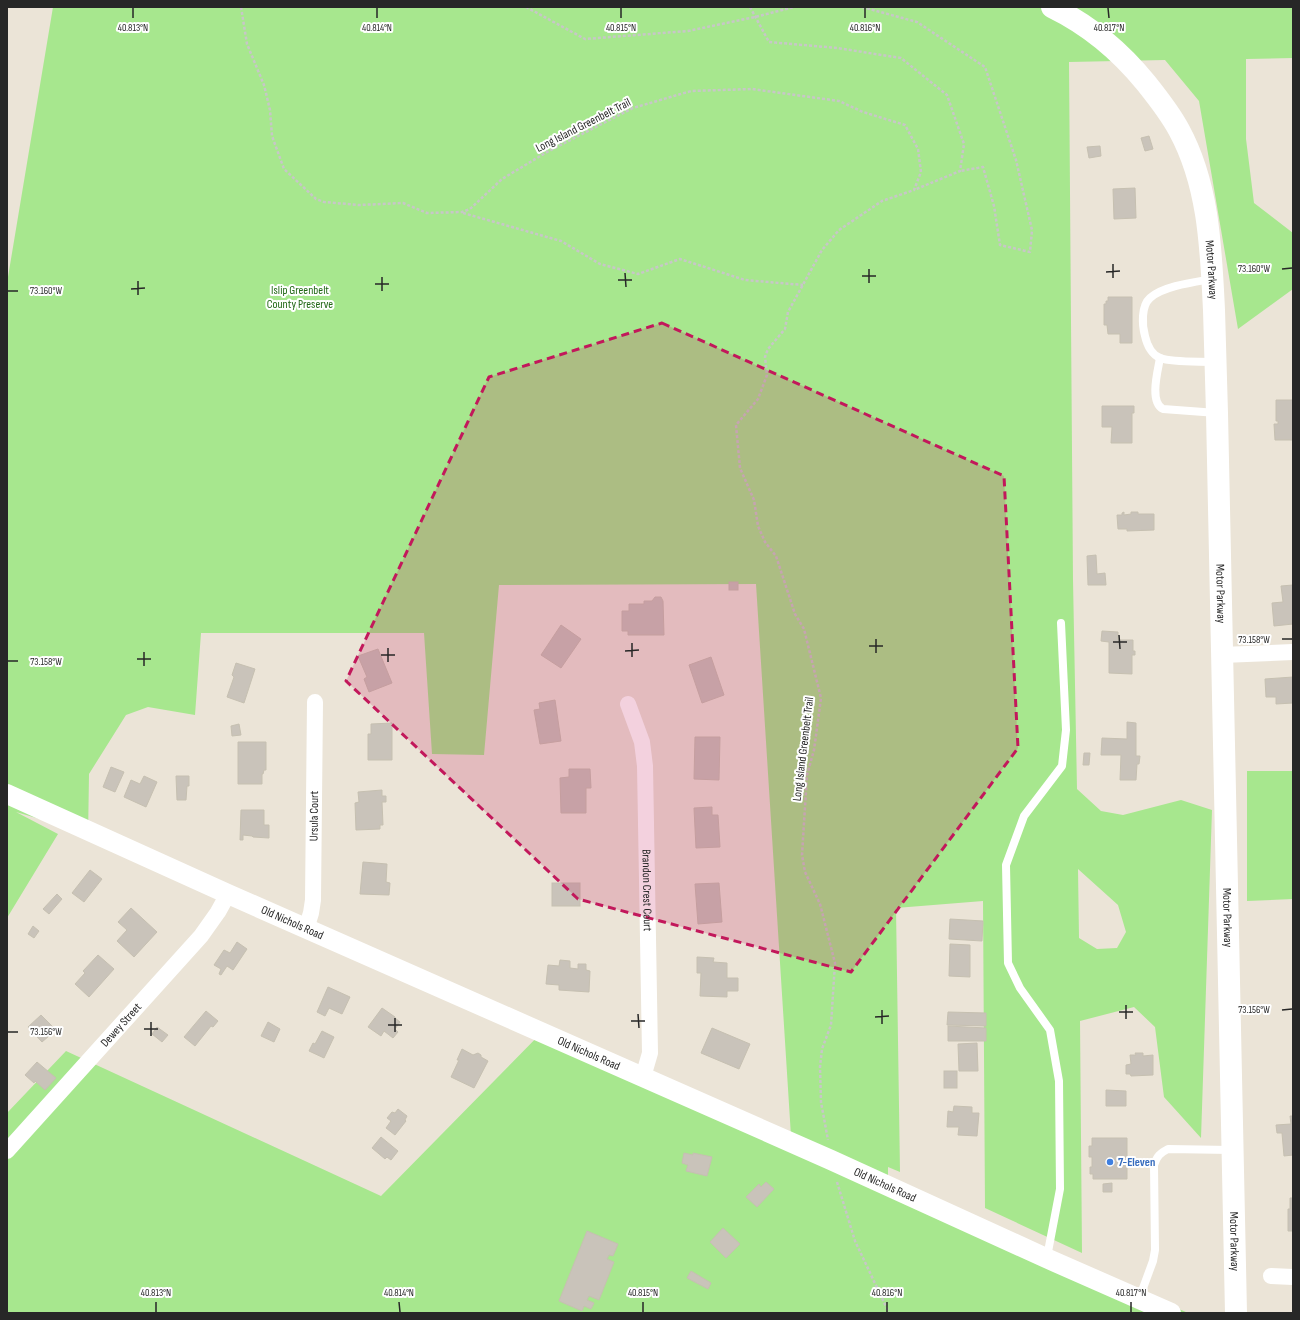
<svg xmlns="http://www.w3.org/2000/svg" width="1300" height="1320" font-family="'Sofia Sans Condensed',sans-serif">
  <rect width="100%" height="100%" fill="#ebe4d7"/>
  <g fill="#a7e78e" fill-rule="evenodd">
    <path d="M53,7h1240v51l-47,1v80l8,64 39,30v56l-55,40 -39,-228 -34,-41 -96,2 4,518 4,209 24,22 22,4 58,-15 31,10 -11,328 -37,-41 -9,-70 -21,-20 -54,14 2,232 -97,-45 -2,-307 -87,7 4,264 -12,-5v12l300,134h-1181v-200l59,-62 315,145 166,-169 244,109 -35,-552 -257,1 -15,170 -52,-1 -8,-121h-223l-6,82 -47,-8 -22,8 -37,59 -1,64 -38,-16 -34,-10 42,22 -51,84v-635zM1078,869l40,36 8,27 -9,16 -20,1 -18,-11z"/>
    <path d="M1247,771h46v128l-46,2z"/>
  </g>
  <g fill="#c9c3ba" stroke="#c6c0b1">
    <path d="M1149,136l4,13 -8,2 -4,-13z"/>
    <path d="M1100,146l1,10 -12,2 -2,-11z"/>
    <path d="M1135,188l1,30 -22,1 -1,-30z"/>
    <path d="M1108,297h24v46h-12v-9h-12l-1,-9h-3v-21h2v-3h2z"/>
    <path d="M1276,400h17v40h-18l-1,-16h4v-3h-2z"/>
    <path d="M1102,406h32v7h-2v30h-21l1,-16h-10z"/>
    <path d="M1124,512v3l7,-1v-2h7v2h16v16l-27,1v-2h-9l-1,-14h5v-2z"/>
    <path d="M1096,555l1,19 8,-1 1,12h-18l-1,-29z"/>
    <rect x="729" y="582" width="9" height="8"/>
    <path d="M1293,585v39l-19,2 -2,-23 11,-1 -2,-16z"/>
    <path d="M655,597h6l2,4 1,34h-36v-4h-6v-20h7v-7h15v-3h8z"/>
    <path d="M561,625l20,14 -20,29 -20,-13z"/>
    <path d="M1102,631l16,1v8h15v11h2v4h-3v19l-23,-1v-31l-8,-1z"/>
    <path d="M378,649l14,34 -23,9 -5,-13 3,-2 -9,-21z"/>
    <path d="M711,657l13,38 -22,8 -13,-38z"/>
    <path d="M236,663l19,6 -11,34 -17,-6 7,-20 -2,-2z"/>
    <path d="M1293,677v26l-17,1v-7h-10l-1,-18z"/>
    <path d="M555,700l6,41 -21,3 -6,-34 6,-1 -1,-6z"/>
    <path d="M1127,722l9,1v33h4l-1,8h-2l-1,16h-16l1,-25h-20l1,-17 25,1z"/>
    <path d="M392,723v37h-24v-26h3v-10z"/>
    <path d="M239,724l2,11 -9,1 -1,-10z"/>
    <path d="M695,737h25l-1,43 -25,-1z"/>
    <path d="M238,742h28v28h-2l-1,4h-1v10h-24z"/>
    <path d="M1084,753h6l-1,12h-6z"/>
    <path d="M111,767l13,5 -9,20 -12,-5z"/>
    <path d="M569,769h21l1,19h-5v25h-25l-1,-35 9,-1z"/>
    <path d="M144,776l13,6 -11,25 -22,-10 7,-17 9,4z"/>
    <path d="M176,776h13v10h-2l-1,14h-9z"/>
    <path d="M382,790v6h4v6h-4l1,23h-3v4l-24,1 -1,-27 4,-1 -1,-10z"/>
    <path d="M712,807v8h6l2,32 -24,1 -2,-40z"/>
    <path d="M241,810h23v15h5v13l-16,-1 -1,-1 -9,-1v5h-3z"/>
    <path d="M363,862l24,2 -1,18 4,1 -1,12 -29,-1z"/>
    <path d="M90,870l12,9 -18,23 -12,-9z"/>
    <rect x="552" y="883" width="28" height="23"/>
    <path d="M719,883l3,39 -24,2 -3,-40z"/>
    <path d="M57,894l5,5 -13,15 -6,-5z"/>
    <path d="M131,908l26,24 -23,25 -17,-16 10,-11 -9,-8z"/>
    <path d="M950,919l33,2 -1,20 -33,-2z"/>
    <path d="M33,926l6,5 -5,7 -6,-4z"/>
    <path d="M237,942l10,7 -14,21 -6,-4 -6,9 -2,-1 2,-5 -7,-4 10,-15 6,3z"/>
    <path d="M950,944l20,1v32l-21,-1z"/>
    <path d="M98,955l16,14 -25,28 -14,-13 10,-11 -2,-2z"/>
    <path d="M697,957l17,1 -1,4 14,1v15h11v13h-11v6l-27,-1 1,-23h-4z"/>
    <path d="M560,960l10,1v7l8,1v-5h8v6l4,1 -1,21 -30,-2v-5l-13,-1 2,-19 11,1z"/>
    <path d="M328,987l22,10 -8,17 -13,-6 -4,8 -8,-4z"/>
    <path d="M382,1008l13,9v1l5,4 -5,7 3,3 -5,6 -9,-7 -3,5 -13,-9z"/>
    <path d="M206,1011l12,10 -5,6 -2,-1 -16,20 -11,-9z"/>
    <path d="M948,1012l38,1v13l-39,-1z"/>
    <path d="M41,1015l15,15 -14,12 -14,-15z"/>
    <path d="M268,1022l12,7 -6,13 -13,-6z"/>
    <path d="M948,1026l38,2v13h-38z"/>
    <path d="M157,1027l11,8 -6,7 -10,-8z"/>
    <path d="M712,1028l38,16 -11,25 -38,-16z"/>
    <path d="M322,1031l12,6 -10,21 -15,-7 4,-8 2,1z"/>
    <path d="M977,1043l1,28h-19l-1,-27z"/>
    <path d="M462,1049l11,6 5,-2 3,2v2l7,4 -14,27 -23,-11 8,-17h-2z"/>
    <path d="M1135,1053h8v3l10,-1v20l-22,1 -1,-2h-4v-9l5,-1 -1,-9h6z"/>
    <path d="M37,1062l19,16 -11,12 -10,-9 -1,2 -9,-8z"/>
    <rect x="944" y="1071" width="13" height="17"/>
    <path d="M1106,1090l20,1v15h-20z"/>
    <path d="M954,1106l18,1v6h7l-2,23 -19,-1 1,-8h-12l1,-16 5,1z"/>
    <path d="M398,1109l9,7 -2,4 1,1 -11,14 -9,-7 5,-7 -4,-3 5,-6 3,1z"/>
    <path d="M1290,1116h3v39l-9,1 -2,-23h-5l-1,-8 15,-1z"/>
    <path d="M381,1137l17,14 -7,9 -4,-3 -2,2 -13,-11z"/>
    <path d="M1092,1138h35v41h-34v-5h-3v-7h2v-10h-3v-11h3z"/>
    <path d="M684,1153l9,2v-2l19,4 -5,19 -21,-5 2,-6 -6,-2z"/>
    <path d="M766,1182l8,7 -17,18 -11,-10 13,-13 2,3z"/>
    <path d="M1112,1183v9h-9v-8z"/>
    <path d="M1290,1198h3v33h-5v-22h2z"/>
    <path d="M723,1228l17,16 -14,14 -16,-16z"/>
    <path d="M587,1231l31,13 -5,12 -4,-1 -2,4 7,3 -15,38 -10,-4 -2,4 7,3 -3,6 -7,-3 -2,5 -23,-10z"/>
    <path d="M691,1271l20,12 -3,6 -21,-11z"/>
  </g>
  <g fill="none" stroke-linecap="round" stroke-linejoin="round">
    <g stroke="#c7c7c7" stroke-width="2.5" stroke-dasharray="3 2" stroke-linecap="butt">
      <path d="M241,7l6,37 17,41 6,25 2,26 12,33 32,30 8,3 35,3 44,-2 24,10 35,-1 8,-3 32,-30 45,-27 86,-44 58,-17 61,-2 87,12 24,11 42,13 13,24 3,23 -7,18 -32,11 -43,29 -17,20 -34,62 -3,17 -17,20 -3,8 2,18 -9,24 -22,26 4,43 14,32 4,26 7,16 11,14 19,58 9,15 17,69 -7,52 -7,25 -5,80 3,17 15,32 15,59 -4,62 -9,24 -2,18 1,35 7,38"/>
      <path d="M526,7l59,32 103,-8 67,-14 39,-10"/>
      <path d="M750,7l19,35 68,6 64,10 46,37 17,49 -4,27 -46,19"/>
      <path d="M862,7l55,15 68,45 31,93 16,70 -2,22 -30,-7 -6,-39 -11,-39 -23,4"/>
      <path d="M463,213l98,28 39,23 38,10 42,-15 65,21 58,5"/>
      <path d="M837,1182l18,59 34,72"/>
    </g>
    <g stroke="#fff" stroke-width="8">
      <path d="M1212,279c-17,3 -49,7 -62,19 -9,8 -8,27 -5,38 2,9 6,18 15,22 14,5 40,3 55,4"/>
      <path d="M1160,358c-2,12 -11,44 3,51l54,4"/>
      <path d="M1047,1257l13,-68 -1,-108 -9,-51 -30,-42 -12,-25 -2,-98 18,-49 38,-50 4,-36 -5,-107"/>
      <path d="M1139,1299l14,-38 2,-11 -1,-85c3,-9 6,-12 14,-16l63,1"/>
    </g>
    <g stroke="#fff" stroke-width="16">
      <path d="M1222,655l71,-3"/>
      <path id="s1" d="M628,704l14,38 3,24 5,287 -7,24"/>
      <path id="s2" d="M306,929l5,-16 2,-13 2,-198"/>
      <path id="s3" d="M7,1151l194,-215 17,-24 10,-18"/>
      <path d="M1271,1276l22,1"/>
    </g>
    <path stroke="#fff" stroke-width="20" id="s4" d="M7,794l221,100 603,266 215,98 125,55"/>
    <path stroke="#fff" stroke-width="22" id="s5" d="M1052,7c37,18 68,44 94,76 12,15 24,30 33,47 30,55 32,119 35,180 1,34 2,68 3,103l19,900"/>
  </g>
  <path fill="#c2185b" fill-opacity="0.2" stroke="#c2185b" stroke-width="3" stroke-dasharray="8 5" stroke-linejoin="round" d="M662,323l342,153 14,272 -167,224 -273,-73 -232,-218 143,-304z"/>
  <path fill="none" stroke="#272727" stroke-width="1.5" d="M133,8v10M377,8v10M621,8v10M865,8v10M1108,8l1,10M1113,264v14M869,269v14M1282,269l10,-1M1106,272l14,-1M625,273l1,14M862,276h14M382,277v14M618,280h14M138,281v14M375,284h14M131,289l14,-1M8,291h10M1119,635l1,14M876,639v14M1282,639h10M1113,642h14M632,643v14M869,646h14M388,648v14M625,651l14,-1M144,652v14M381,655h14M137,659h14M8,661h10M1126,1005v14M882,1010v14M1282,1010l10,-1M1119,1012h14M638,1014l1,14M875,1017l14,-1M395,1018v14M631,1021h14M151,1022v14M388,1025h14M144,1029h14M8,1032h10M156,1302v10M399,1302l1,10M643,1302v10M887,1302v10M1131,1302v10"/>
  <circle fill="#3f7fe0" stroke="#fff" stroke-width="1.5" cx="1110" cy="1162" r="4"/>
  <g text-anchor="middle" stroke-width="4" stroke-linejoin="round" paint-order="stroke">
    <g font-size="12" fill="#272727" stroke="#fff">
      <text transform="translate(583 125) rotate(-27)" y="4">Long Island Greenbelt Trail</text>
      <text dy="4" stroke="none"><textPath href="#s5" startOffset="324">Motor Parkway</textPath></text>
      <text dy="4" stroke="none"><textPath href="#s5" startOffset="648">Motor Parkway</textPath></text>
      <text transform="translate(803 749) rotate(-83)" y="4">Long Island Greenbelt Trail</text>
      <text dy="4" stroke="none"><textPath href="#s2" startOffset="114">Ursula Court</textPath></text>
      <text dy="4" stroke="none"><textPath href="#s1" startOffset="189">Brandon Crest Court</textPath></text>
      <text dy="4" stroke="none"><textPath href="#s5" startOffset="972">Motor Parkway</textPath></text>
      <text dy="4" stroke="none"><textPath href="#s4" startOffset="313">Old Nichols Road</textPath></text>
      <text dy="4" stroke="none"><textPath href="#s3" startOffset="170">Dewey Street</textPath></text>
      <text dy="4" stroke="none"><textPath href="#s4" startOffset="637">Old Nichols Road</textPath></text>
      <text dy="4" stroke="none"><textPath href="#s4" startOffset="961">Old Nichols Road</textPath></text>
      <text dy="4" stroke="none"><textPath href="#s5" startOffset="1296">Motor Parkway</textPath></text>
    </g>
    <g font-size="12" fill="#206714" stroke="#fff">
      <text x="300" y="294">Islip Greenbelt<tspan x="300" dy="14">County Preserve</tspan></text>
    </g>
    <g font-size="12" font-weight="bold" fill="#366cbe" stroke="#fff" text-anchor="start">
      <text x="1118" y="1166">7-Eleven</text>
    </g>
  </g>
  <g font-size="10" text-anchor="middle" fill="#272727" stroke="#fff" stroke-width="4" stroke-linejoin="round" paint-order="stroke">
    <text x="133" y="31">40.813°N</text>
    <text x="377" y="31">40.814°N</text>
    <text x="621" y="31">40.815°N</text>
    <text x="865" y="31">40.816°N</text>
    <text x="1109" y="31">40.817°N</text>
    <text x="1254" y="272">73.160°W</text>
    <text x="46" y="294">73.160°W</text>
    <text x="1254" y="643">73.158°W</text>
    <text x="46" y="665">73.158°W</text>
    <text x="1254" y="1013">73.156°W</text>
    <text x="46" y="1035">73.156°W</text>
    <text x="156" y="1296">40.813°N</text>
    <text x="399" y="1296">40.814°N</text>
    <text x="643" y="1296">40.815°N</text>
    <text x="887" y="1296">40.816°N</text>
    <text x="1131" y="1296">40.817°N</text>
  </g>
  <rect width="1300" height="1320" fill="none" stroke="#272727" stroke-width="16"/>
</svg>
